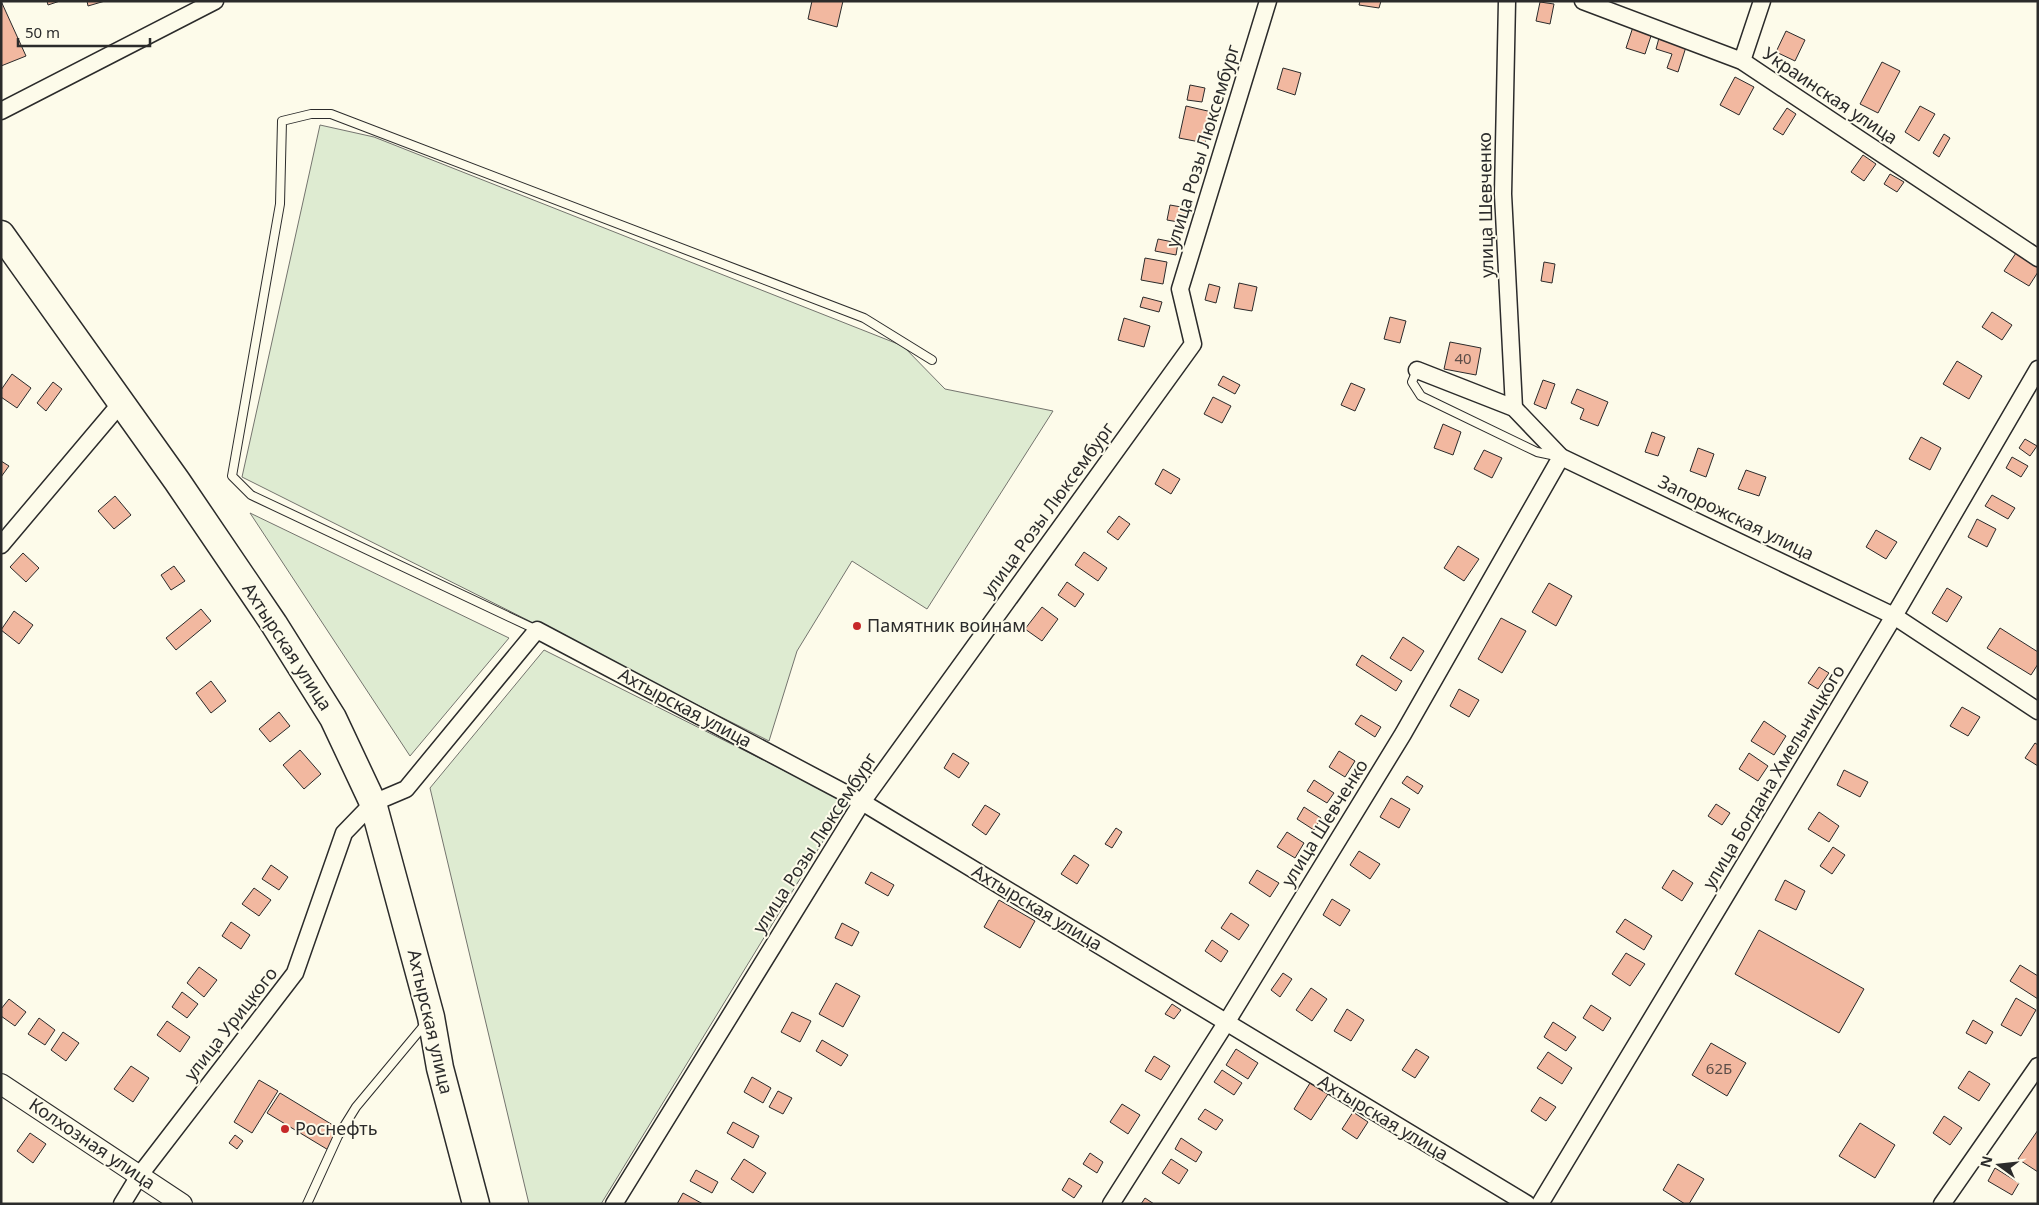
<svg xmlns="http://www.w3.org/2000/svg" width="2039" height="1205" font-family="'Noto Sans',sans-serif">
  <rect width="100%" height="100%" fill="#fdfbea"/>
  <g fill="#deebd1" stroke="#74746e">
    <path d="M320,125l54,12 529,209 42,43 108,22 -126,198 -75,-48 -55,90 -28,90 -527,-264z"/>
    <path d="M250,513l259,125 -99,118z"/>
    <path d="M544,650l303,152 -246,402h-72l-99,-416z"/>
  </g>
  <g fill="#f2b8a0" stroke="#2b2b2b">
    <path d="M1,1l25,55 -25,10z"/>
    <path d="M47,1h13l-12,4z"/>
    <path d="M87,1h18l-17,5z"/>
    <path d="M812,1h31l-6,26 -29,-8z"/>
    <path d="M1360,1h21l-2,7 -20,-3z"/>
    <path d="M1540,2l14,2 -4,20 -14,-3z"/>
    <path d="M1633,27l19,6 -7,21 -19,-6z"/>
    <path d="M1786,31l19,9 -10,21 -19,-9z"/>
    <path d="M1659,38l27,9 -8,25 -11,-4 5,-14 -16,-5z"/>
    <path d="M1882,62l18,9 -22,42 -18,-9z"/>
    <path d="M1283,68l18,5 -6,22 -18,-6z"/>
    <path d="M1735,77l19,10 -15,28 -19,-10z"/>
    <path d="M1190,85l15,3 -3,14 -15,-2z"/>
    <path d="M1186,106l26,6 -7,31 -26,-5z"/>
    <path d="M1920,106l15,8 -16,27 -14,-9z"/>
    <path d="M1787,108l9,6 -13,21 -10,-6z"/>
    <path d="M1944,134l6,4 -11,19 -6,-4z"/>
    <path d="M1863,155l13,9 -12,17 -13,-9z"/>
    <path d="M1890,174l14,8 -7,10 -13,-8z"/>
    <path d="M1170,205l17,3 -3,15 -17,-3z"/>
    <path d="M1158,239l20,4 -2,12 -21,-4z"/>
    <path d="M2016,253l22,15v4l-9,14 -25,-15z"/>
    <path d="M1145,258l22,4 -4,22 -22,-4z"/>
    <path d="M1544,262l11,2 -3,19 -11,-2z"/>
    <path d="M1239,283l18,4 -5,24 -18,-3z"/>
    <path d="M1209,284l11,3 -4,16 -11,-3z"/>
    <path d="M1143,297l19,5 -3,10 -19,-5z"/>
    <path d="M1992,312l20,13 -10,15 -20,-13z"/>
    <path d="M1390,317l16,4 -6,22 -16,-4z"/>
    <path d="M1124,318l26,8 -6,21 -26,-7z"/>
    <path d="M1450,342l31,6 -5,27 -32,-6z"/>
    <path d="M1957,361l25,15 -13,23 -26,-15z"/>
    <path d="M12,374l19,14 -14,20 -16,-11v-7z"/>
    <path d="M1223,376l17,9 -5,9 -17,-9z"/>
    <path d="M1543,380l12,4 -9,25 -12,-5z"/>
    <path d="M53,382l9,7 -16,22 -9,-8z"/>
    <path d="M1351,383l14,6 -10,22 -14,-6z"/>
    <path d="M1577,389l31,13 -10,24 -18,-7 4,-10 -13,-6z"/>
    <path d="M1213,397l18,9 -9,17 -18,-9z"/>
    <path d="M1443,424l18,8 -8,23 -19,-7z"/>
    <path d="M1652,432l13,5 -7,19 -13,-4z"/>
    <path d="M1921,437l20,11 -11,22 -21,-11z"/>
    <path d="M2025,439l12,7 -7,10 -11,-8z"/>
    <path d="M1698,448l16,6 -8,23 -16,-6z"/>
    <path d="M1484,450l18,8 -10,20 -18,-9z"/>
    <path d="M2012,457l16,9 -7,11 -15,-9z"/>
    <path d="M1,461l8,5 -8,11z"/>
    <path d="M1163,469l17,10 -9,15 -16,-10z"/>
    <path d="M1746,470l20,7 -7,19 -21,-7z"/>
    <path d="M1992,495l23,13 -7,11 -23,-13z"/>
    <path d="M115,496l16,19 -17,14 -16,-18z"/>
    <path d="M1119,516l11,8 -12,16 -11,-8z"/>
    <path d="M1977,519l19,10 -9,18 -19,-10z"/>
    <path d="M1876,530l21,12 -11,17 -20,-12z"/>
    <path d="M1458,546l21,13 -15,22 -20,-13z"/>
    <path d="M1084,552l23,16 -9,13 -23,-16z"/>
    <path d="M23,553l16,15 -13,14 -16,-15z"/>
    <path d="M174,566l11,15 -14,9 -10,-15z"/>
    <path d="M1067,582l17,12 -9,13 -17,-12z"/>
    <path d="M1549,583l23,13 -16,30 -24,-14z"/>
    <path d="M1947,588l15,9 -15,25 -15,-9z"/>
    <path d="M1042,607l16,12 -16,22 -17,-12z"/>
    <path d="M201,609l10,12 -35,29 -10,-12z"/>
    <path d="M14,611l19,14 -14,19 -18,-14z"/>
    <path d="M1501,618l25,13 -24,42 -24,-14z"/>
    <path d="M2000,628l38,24v12l-7,11 -44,-27z"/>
    <path d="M1403,637l21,14 -13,20 -21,-13z"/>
    <path d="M1362,655l40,26 -6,10 -40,-26z"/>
    <path d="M1819,667l10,6 -11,16 -10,-6z"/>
    <path d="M211,681l15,20 -15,12 -15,-20z"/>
    <path d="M1459,689l20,11 -10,17 -19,-11z"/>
    <path d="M1962,707l18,10 -12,19 -18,-10z"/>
    <path d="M279,712l11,14 -20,16 -11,-13z"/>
    <path d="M1361,715l20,12 -6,10 -20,-13z"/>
    <path d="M1764,721l22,15 -12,19 -23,-14z"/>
    <path d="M2035,743l3,2v21l-13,-8z"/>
    <path d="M300,750l21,24 -17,15 -21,-24z"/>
    <path d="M1339,751l16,10 -10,16 -16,-10z"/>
    <path d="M953,753l16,10 -10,15 -15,-10z"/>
    <path d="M1749,753l19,13 -10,15 -19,-12z"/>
    <path d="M1844,770l24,12 -8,15 -23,-12z"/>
    <path d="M1407,776l16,10 -5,8 -16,-11z"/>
    <path d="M1314,780l20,13 -7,10 -20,-12z"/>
    <path d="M1391,798l19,11 -11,19 -19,-11z"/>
    <path d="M1716,804l14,9 -8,12 -14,-9z"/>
    <path d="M985,805l15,9 -14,21 -14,-10z"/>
    <path d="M1304,807l17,11 -7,12 -17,-11z"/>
    <path d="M1819,812l20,14 -10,16 -21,-13z"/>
    <path d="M1116,828l6,4 -10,16 -7,-4z"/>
    <path d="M1287,832l17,11 -9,15 -18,-11z"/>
    <path d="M1833,847l12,8 -13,19 -12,-8z"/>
    <path d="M1359,851l21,13 -10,15 -20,-14z"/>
    <path d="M1074,855l15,10 -12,19 -16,-10z"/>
    <path d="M271,865l17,12 -9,13 -17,-11z"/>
    <path d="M1257,870l22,13 -9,14 -21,-14z"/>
    <path d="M1673,870l20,13 -11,18 -20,-13z"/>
    <path d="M871,872l23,13 -6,11 -23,-13z"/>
    <path d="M1785,880l20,11 -9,19 -21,-10z"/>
    <path d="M254,888l17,12 -12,16 -17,-12z"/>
    <path d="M1332,899l18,11 -10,16 -17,-11z"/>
    <path d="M999,900l36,21 -15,27 -36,-21z"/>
    <path d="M1231,913l18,12 -10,15 -18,-12z"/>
    <path d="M1625,919l27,17 -8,14 -28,-18z"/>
    <path d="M231,922l19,13 -9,14 -19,-13z"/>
    <path d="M842,923l17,9 -7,14 -17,-8z"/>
    <path d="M1759,930l105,59 -25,44 -104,-59z"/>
    <path d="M1212,940l16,11 -7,11 -16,-11z"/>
    <path d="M1626,953l19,11 -15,22 -18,-12z"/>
    <path d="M2020,965l18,11v23l-28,-18z"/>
    <path d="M199,967l18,13 -13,17 -17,-14z"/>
    <path d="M1283,973l9,6 -12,18 -9,-7z"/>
    <path d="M836,983l24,13 -17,31 -24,-13z"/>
    <path d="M1311,988l16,11 -15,22 -16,-11z"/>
    <path d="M182,992l16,12 -11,14 -15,-11z"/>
    <path d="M2016,998l20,12 -15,26 -20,-11z"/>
    <path d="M9,999l17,13 -11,14 -14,-10v-7z"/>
    <path d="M1172,1004l9,6 -7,9 -9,-5z"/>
    <path d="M1591,1005l20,13 -8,13 -20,-13z"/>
    <path d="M1347,1009l17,11 -13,21 -17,-10z"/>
    <path d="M792,1012l19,9 -11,21 -19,-10z"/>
    <path d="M39,1018l16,12 -10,15 -17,-11z"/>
    <path d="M1973,1020l20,12 -7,12 -20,-11z"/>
    <path d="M167,1021l23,16 -10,15 -23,-17z"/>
    <path d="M1553,1022l23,15 -10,14 -22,-14z"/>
    <path d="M63,1032l16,11 -13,18 -15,-11z"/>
    <path d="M822,1040l26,15 -7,11 -25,-15z"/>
    <path d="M1711,1043l35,20 -19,33 -35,-21z"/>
    <path d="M1236,1049l22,14 -10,16 -22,-14z"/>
    <path d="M1416,1049l13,8 -14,21 -13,-8z"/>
    <path d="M1548,1052l24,16 -10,16 -25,-16z"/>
    <path d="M1154,1056l16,10 -9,14 -16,-9z"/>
    <path d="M131,1066l18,12 -16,24 -19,-13z"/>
    <path d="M1222,1070l20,13 -8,12 -20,-13z"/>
    <path d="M1969,1071l21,13 -11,17 -21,-13z"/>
    <path d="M752,1077l19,11 -8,15 -19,-11z"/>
    <path d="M259,1080l19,11 -26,42 -18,-11z"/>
    <path d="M1310,1083l18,11 -17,26 -17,-11z"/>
    <path d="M778,1091l14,7 -9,16 -14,-7z"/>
    <path d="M280,1093l61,37 -11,21 -63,-38z"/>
    <path d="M1540,1097l16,10 -10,14 -15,-10z"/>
    <path d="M1122,1104l18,11 -12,19 -18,-12z"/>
    <path d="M1205,1109l18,11 -7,10 -18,-11z"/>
    <path d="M1353,1112l15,10 -11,17 -15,-10z"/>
    <path d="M1944,1116l18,12 -12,17 -17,-12z"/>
    <path d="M733,1122l26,14 -6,12 -26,-15z"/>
    <path d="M1860,1123l35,22 -20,33 -36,-22z"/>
    <path d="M2038,1130v42l-20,-13z"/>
    <path d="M30,1133l16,11 -13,19 -16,-12z"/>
    <path d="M235,1135l8,6 -6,8 -8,-6z"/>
    <path d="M1181,1138l21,14 -6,10 -21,-13z"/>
    <path d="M1090,1153l13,9 -6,11 -14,-9z"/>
    <path d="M744,1159l22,14 -13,20 -22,-14z"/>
    <path d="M1171,1159l17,11 -9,14 -17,-11z"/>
    <path d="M1678,1164l26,15 -15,25h-4l-22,-14z"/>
    <path d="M1995,1168l24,15 -7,12 -24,-14z"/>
    <path d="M696,1170l22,12 -6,11 -22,-12z"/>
    <path d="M1069,1178l13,8 -8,12 -12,-8z"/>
    <path d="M683,1193l20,11h-26z"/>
    <path d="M1145,1198l9,6h-13z"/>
  </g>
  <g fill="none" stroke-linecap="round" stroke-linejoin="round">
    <g stroke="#2b2b2b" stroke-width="10">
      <g id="service">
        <path d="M1417,370l-5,12 9,14 116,56 19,4"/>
        <path d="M537,630l-286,-135 -19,-19 48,-272 2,-83 29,-7h20l533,204 68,42"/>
        <path d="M307,1204l31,-68 18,-29 70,-84"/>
      </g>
    </g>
    <g stroke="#2b2b2b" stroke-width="19">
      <g id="minor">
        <path d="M1507,1l-4,193 11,214"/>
        <path d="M1583,1l159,60 296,197"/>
        <path d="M1742,61l20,-60"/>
        <path d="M1,111l214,-110"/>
        <path d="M1417,370l97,38 47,49 333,159 144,95"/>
        <path d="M1,545l120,-142"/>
        <path d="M122,1204l17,-28 156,-203 49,-140 29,-30 33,-14 131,-159 325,172 665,402"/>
        <path d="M614,1204l248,-402 331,-458 -13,-55 88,-288"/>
        <path d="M1111,1204l115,-181 177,-289 158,-277"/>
        <path d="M1540,1204l354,-588 144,-247"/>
        <path d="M1942,1204l96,-138"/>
      </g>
    </g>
    <g stroke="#2b2b2b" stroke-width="22">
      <path id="tertiary" d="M1,1084l181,120"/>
    </g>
    <g stroke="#2b2b2b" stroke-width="29">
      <path id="trunk" d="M1,234l176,247 97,143 59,94 40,85 58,214 9,51 36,136"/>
    </g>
    <use href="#service" stroke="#fdfbea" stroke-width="8"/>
    <use href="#minor" stroke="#fdfbea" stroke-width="16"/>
    <use href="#tertiary" stroke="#fdfbea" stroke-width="20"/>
    <use href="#trunk" stroke="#fdfbea" stroke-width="26"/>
  </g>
  <g fill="#c62828" stroke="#fdfbea" stroke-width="2">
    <circle cx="857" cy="626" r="5"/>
    <circle cx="285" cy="1129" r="5"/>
  </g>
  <g text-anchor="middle" stroke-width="4" stroke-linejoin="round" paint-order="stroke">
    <g font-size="15" fill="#5d4e48">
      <text x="1463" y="364">40</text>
      <text x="1719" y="1074">62Б</text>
    </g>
    <g font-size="18" fill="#2b2b2b" stroke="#fdfbea">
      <text transform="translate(1830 96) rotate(34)" y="6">Украинская улица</text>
      <text transform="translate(1203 146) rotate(-73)" y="6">улица Розы Люксембург</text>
      <text transform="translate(1486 205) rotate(-91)" y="6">улица Шевченко</text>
      <text transform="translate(1048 510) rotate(-54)" y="6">улица Розы Люксембург</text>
      <text transform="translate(1736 518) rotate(26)" y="6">Запорожская улица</text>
      <text transform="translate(287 647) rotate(57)" y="6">Ахтырская улица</text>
      <text transform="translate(685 708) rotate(28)" y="6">Ахтырская улица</text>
      <text transform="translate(1774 777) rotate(-59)" y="6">улица Богдана Хмельницкого</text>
      <text transform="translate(1325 823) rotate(-58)" y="6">улица Шевченко</text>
      <text transform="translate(815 843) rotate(-57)" y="6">улица Розы Люксембург</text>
      <text transform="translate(1037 908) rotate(31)" y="6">Ахтырская улица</text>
      <text transform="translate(430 1022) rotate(77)" y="6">Ахтырская улица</text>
      <text transform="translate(231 1024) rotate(-52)" y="6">улица Урицкого</text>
      <text transform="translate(1383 1118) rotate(31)" y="6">Ахтырская улица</text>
      <text transform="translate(92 1144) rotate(34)" y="6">Колхозная улица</text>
    </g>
    <g font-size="18" fill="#2b2b2b" stroke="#fdfbea" text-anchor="start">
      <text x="867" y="632">Памятник воинам</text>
      <text x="295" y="1135">Роснефть</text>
    </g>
  </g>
  <rect width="2039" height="1205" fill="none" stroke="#2b2b2b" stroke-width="5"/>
  <g transform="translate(1999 1165) rotate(285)" stroke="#fdfbea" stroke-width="4" paint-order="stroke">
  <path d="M0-4L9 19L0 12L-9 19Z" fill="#2b2b2b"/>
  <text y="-8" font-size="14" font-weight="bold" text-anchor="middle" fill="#2b2b2b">N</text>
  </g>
  <path d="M18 38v8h132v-8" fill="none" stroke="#2b2b2b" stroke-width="2.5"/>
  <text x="25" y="38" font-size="15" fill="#2b2b2b" stroke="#fdfbea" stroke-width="4" paint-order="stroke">50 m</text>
</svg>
